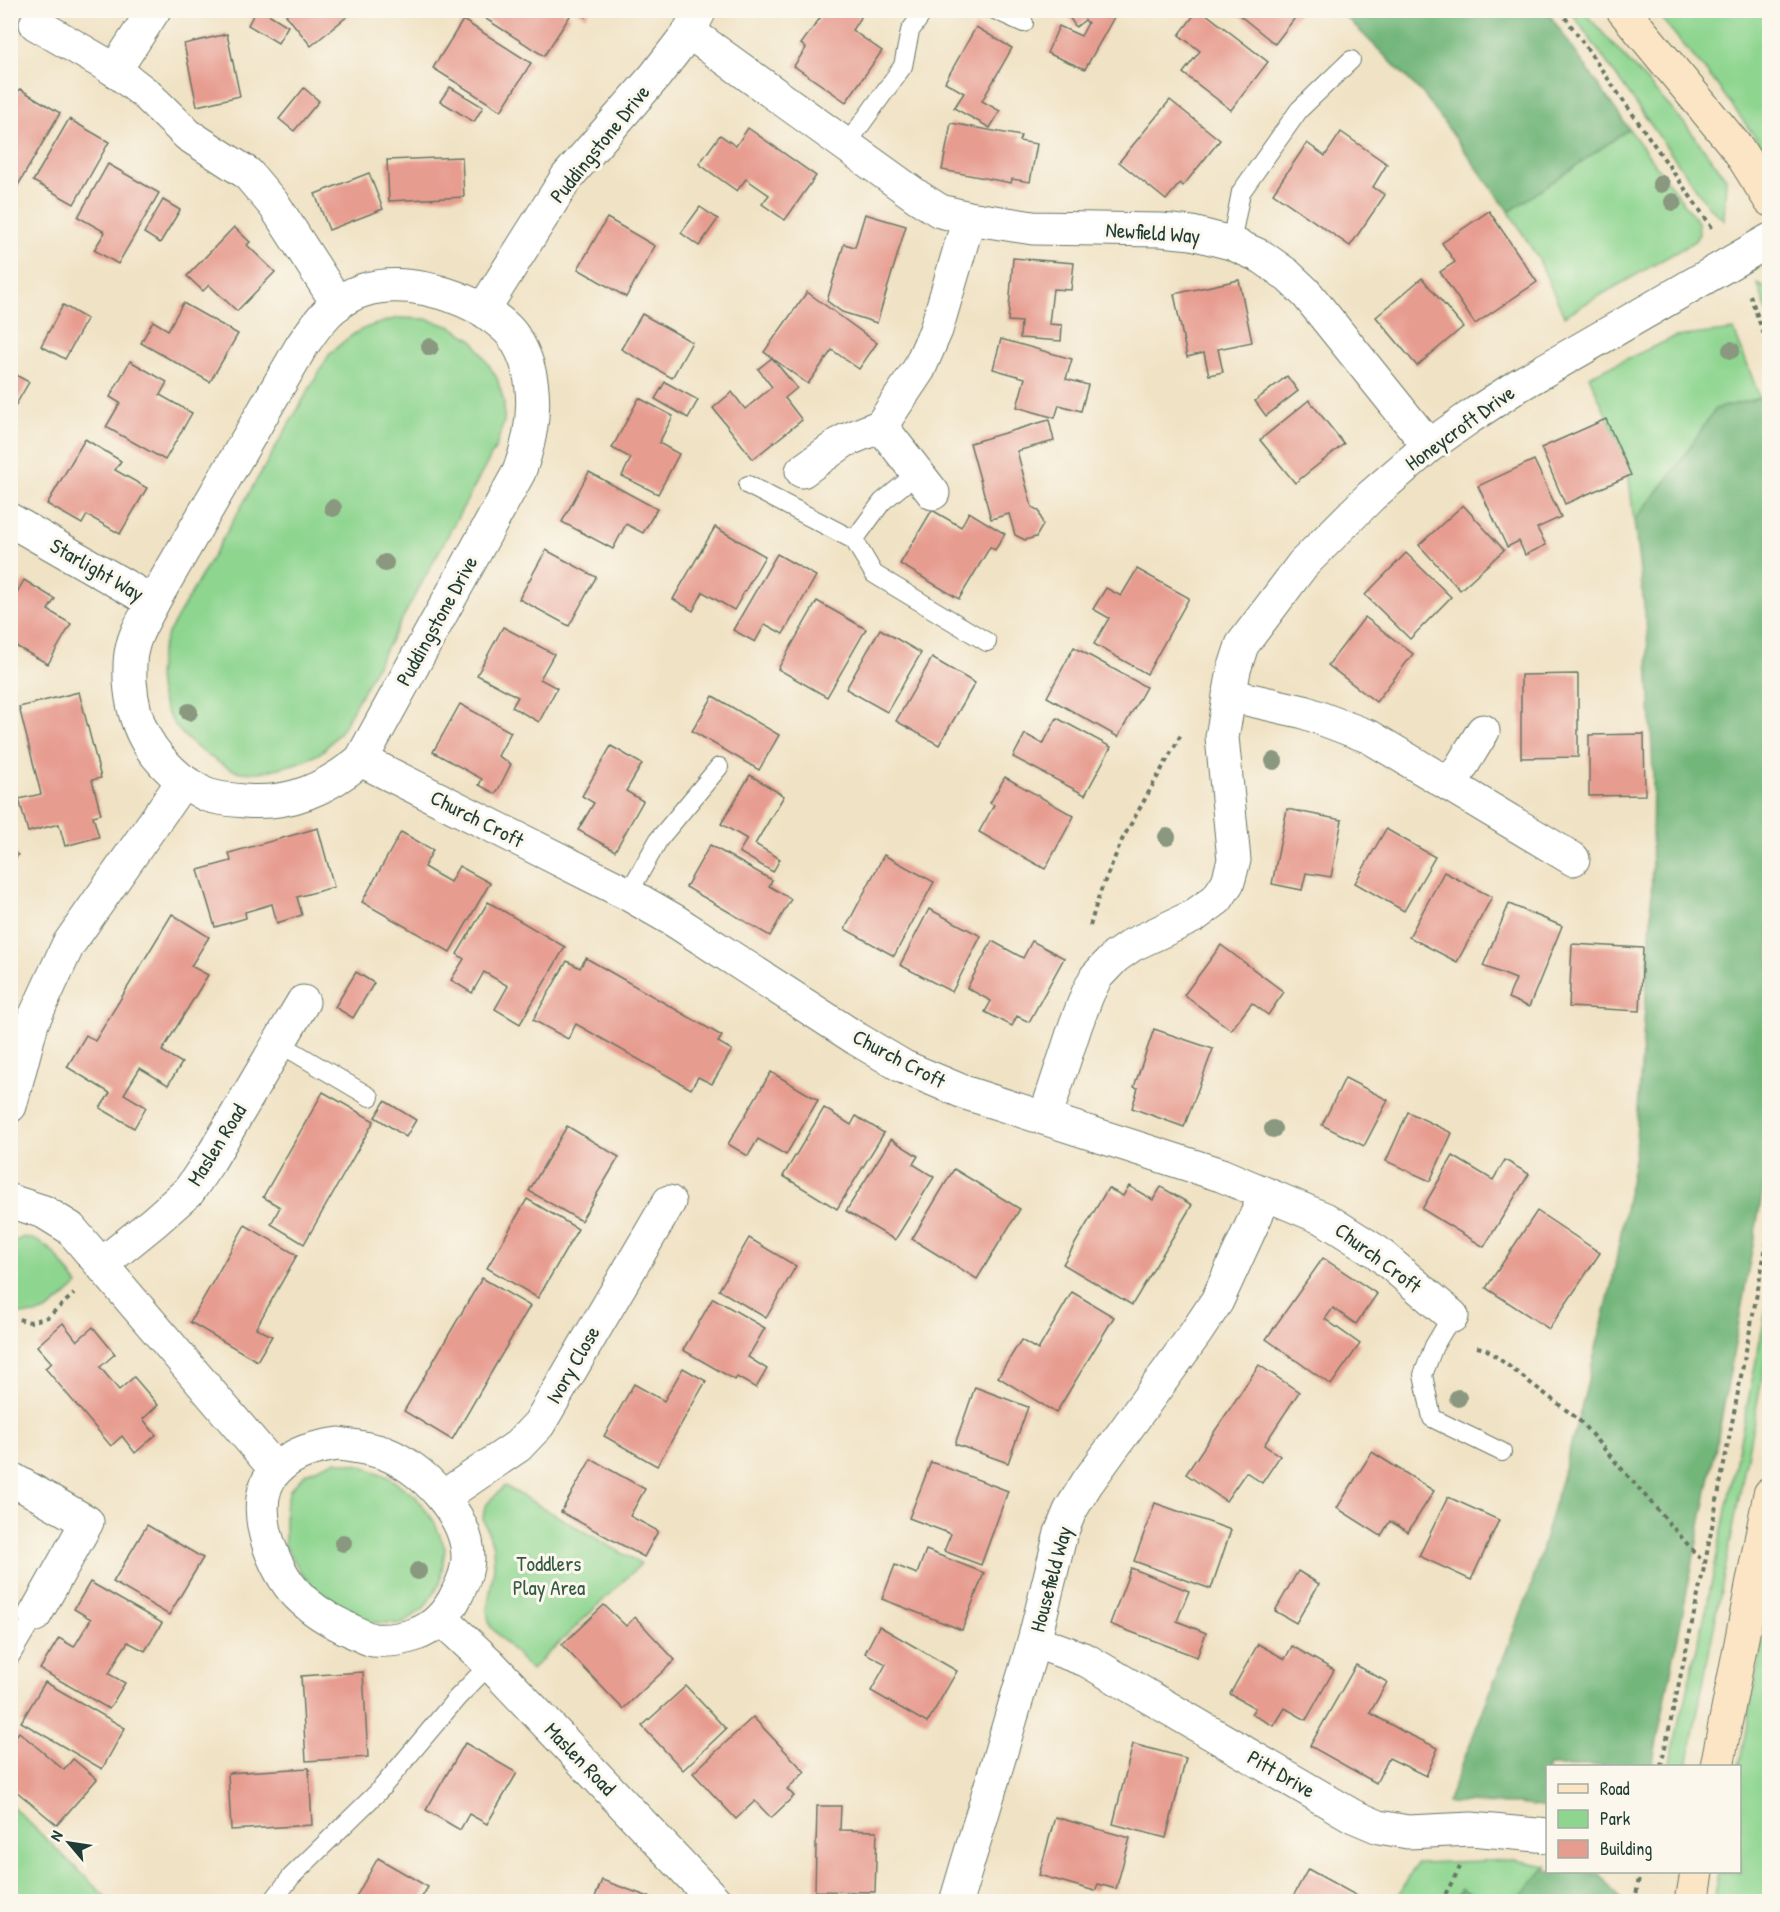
<svg xmlns="http://www.w3.org/2000/svg" width="1780" height="1912" font-family="'Patrick Hand',sans-serif">
  <rect width="100%" height="100%" fill="#fbf7ec"/>
  <filter id="ink" filterUnits="userSpaceOnUse"><feTurbulence type="fractalNoise" baseFrequency=".0167" numOctaves="2"/><feDisplacementMap in="SourceGraphic" scale="12" xChannelSelector="R" yChannelSelector="G"/><feConvolveMatrix kernelMatrix="1 2 1 2 8 2 1 2 1" color-interpolation-filters="sRGB"/></filter>
  <filter id="wash" filterUnits="userSpaceOnUse"><feTurbulence type="fractalNoise" baseFrequency=".008" numOctaves="4" result="noise"/><feDisplacementMap in="SourceGraphic" scale="24" xChannelSelector="R" yChannelSelector="G"/><feGaussianBlur stdDeviation="1.35" result="paint"/><feColorMatrix in="noise" values="0 0 0 0 0 0 0 0 0 0 0 0 0 0 0 0 0 1.4 0 .05"/><feComposite in="paint" operator="in"/></filter>
  <g filter="url(#wash)">
    <rect width="100%" height="100%" fill="#f0e2c4"/>
    <g fill="#8ed590" stroke="#568962" stroke-width="1.5">
      <path d="M1572,11h11l102,113 41,54 -2,42 -15,-13 -138,-195z"/>
      <path d="M1655,11h114v145l-55,-75z"/>
      <path d="M1629,129l69,93 1,12 -5,8 -130,74 -26,-58 -29,-46z"/>
      <path d="M1758,284l11,6v28z"/>
      <path d="M398,318l28,1 26,8 21,13 24,38 7,24v19l-8,26 -154,282c-7,8 -14,18 -22,24 -17,10 -64,24 -83,18 -10,-2 -20,-10 -28,-15 -45,-29 -63,-71 -42,-121l162,-280c25,-25 35,-28 69,-37z"/>
      <path d="M1734,330l26,68 -45,12 -41,61 -40,50 -7,-59 -38,-86 86,-39z"/>
      <path d="M24,1237c26,3 39,29 54,48 -25,21 -33,36 -68,27l1,-73 2,3z"/>
      <path d="M1769,1296v47l-82,423h-18l37,-156z"/>
      <path d="M335,1461l25,4 28,12 27,19 19,25 11,27 -5,36 -17,25 -21,15 -32,-2 -25,-8 -26,-20 -19,-23 -15,-26v-37l5,-18 16,-17z"/>
      <path d="M505,1486l136,78 -110,106 -41,-44 -3,-15 7,-44 -1,-21 -10,-28 2,-12z"/>
      <path d="M1769,1608v293h-56l5,-29h22l-1,-106z"/>
      <path d="M10,1805h1l99,96h-99z"/>
      <path d="M1516,1860l31,6 1,6h36l38,29 -227,1 22,-39z"/>
    </g>
    <g fill="#72b67a" stroke="#487a57" stroke-width="1.5">
      <path d="M1340,11h207l82,118 -120,83 -85,-117z"/>
      <path d="M1760,398l10,31 -1,727 -48,265 -69,345h-104l-1,42 -29,-4 -71,-1 84,-216 50,-178 31,-126 23,-129 16,-233 2,-147 -6,-143 -13,-110 40,-50 41,-62z"/>
      <path d="M1547,1866l1,6h36l16,2 22,27h-106z"/>
      <path d="M1461,1889l27,12h-34z"/>
    </g>
    <g id="blocks">
      <g fill="#e79c90">
        <path d="M256,10h6l26,16 -10,17 -30,-18z"/>
        <path d="M291,10h64l-44,36 -25,-31z"/>
        <path d="M472,10h89l9,6 -26,40z"/>
        <path d="M575,10h15l-4,7z"/>
        <path d="M817,10h36l8,7 -9,13 30,21 -36,51 -52,-36 12,-18 -5,-4 22,-30z"/>
        <path d="M1064,10h54l-33,59 -38,-16 12,-27 22,10 7,-13 -3,-3 -9,7z"/>
        <path d="M1198,10h3l67,52 -37,48 -48,-37 17,-22 -21,-16z"/>
        <path d="M1233,10h68l-26,34z"/>
        <path d="M463,20l68,43 -30,48 -68,-43z"/>
        <path d="M976,27l36,21 -30,53 18,10 -10,17 -36,-20 10,-15 -19,-11z"/>
        <path d="M227,34l13,62 -43,10 -13,-62z"/>
        <path d="M450,87l33,20 -9,15 -34,-21z"/>
        <path d="M304,88l15,13 -25,30 -15,-12z"/>
        <path d="M20,89l40,24 -47,81 -3,-2v-88z"/>
        <path d="M1170,100l50,40 -37,46 -3,-3 -14,17 -47,-38z"/>
        <path d="M69,119l40,23 -35,62 -41,-23z"/>
        <path d="M951,123l70,13 -2,5 18,3 -7,38 -18,-3 -1,4 -69,-13z"/>
        <path d="M748,128l68,48 -31,44 -23,-16 7,-9 -23,-16 -9,12 -38,-27 21,-29 16,11z"/>
        <path d="M1341,132l46,32 -14,23 12,8 -35,51 -77,-53 34,-50 18,13z"/>
        <path d="M462,157l2,40 -75,4 -2,-41z"/>
        <path d="M108,164l51,29 -41,71 -24,-14 11,-18 -27,-15z"/>
        <path d="M369,173l14,36 -54,21 -14,-36z"/>
        <path d="M163,200l17,10 -20,33 -16,-10z"/>
        <path d="M700,207l18,12 -19,27 -18,-13z"/>
        <path d="M1489,211l48,71 -62,42 -35,-52 15,-10 -13,-19z"/>
        <path d="M865,214l41,12 -29,97 -35,-11 -15,-11 17,-57 11,3z"/>
        <path d="M607,218l48,28 -29,51 -48,-28z"/>
        <path d="M234,227l16,15 -3,3 28,27 -38,39 -28,-26 -6,6 -16,-15z"/>
        <path d="M1013,258l61,5 -3,27 -18,-1 -4,35 13,1 -1,16 -41,-3 1,-16 -13,-1z"/>
        <path d="M1422,278l41,49 -46,39 -41,-49z"/>
        <path d="M1239,280l13,62 -34,7 5,23 -14,3 -5,-22 -17,4 -13,-63z"/>
        <path d="M807,292l70,51 -18,26 -27,-19 -24,34 -44,-32z"/>
        <path d="M183,303l55,31 -28,48 -69,-39 12,-22 15,9z"/>
        <path d="M63,305l24,14 -22,40 -24,-13z"/>
        <path d="M642,314l50,28 -20,36 -51,-29z"/>
        <path d="M1001,339l71,20 -6,20 22,6 -7,26 -22,-6 -4,13 -38,-11 8,-29 -32,-9z"/>
        <path d="M772,358l25,30 -12,10 17,22 -49,39 -40,-51 19,-16 13,17 27,-22 -14,-18z"/>
        <path d="M130,361l37,21 -7,13 32,18 -27,47 -59,-33 14,-24 -10,-6z"/>
        <path d="M10,372l19,10 -19,33z"/>
        <path d="M1287,376l11,15 -32,25 -11,-15z"/>
        <path d="M665,382l33,18 -10,18 -33,-19z"/>
        <path d="M639,398l34,18 -14,27 20,11 -21,40 -36,-18 9,-18 -19,-10z"/>
        <path d="M1309,400l35,44 -49,39 -35,-43z"/>
        <path d="M1606,419l25,56 -66,29 -24,-56z"/>
        <path d="M1049,420l5,21 -37,10 15,56 7,4 4,14 -7,12 -11,3 -10,-5 -6,-21 -18,5 -21,-76z"/>
        <path d="M85,439l36,22 -6,9 32,18 -27,46 -33,-19 -5,9 -35,-20z"/>
        <path d="M1534,460l27,57 -24,11 9,17 -21,10 -6,-14 -12,6 -29,-61z"/>
        <path d="M589,472l68,37 -14,24 -17,-9 -13,25 -51,-27z"/>
        <path d="M1463,505l41,45 -44,40 -41,-45z"/>
        <path d="M932,510l29,17 8,-15 36,22 -10,16 -5,-3 -31,52 -59,-35z"/>
        <path d="M715,527l50,29 -31,54 -31,-18 -10,19 -20,-12z"/>
        <path d="M546,550l50,27 -27,49 -50,-27z"/>
        <path d="M1406,553l45,44 -41,42 -45,-44z"/>
        <path d="M777,554l39,22 -33,58 -18,-10 -10,18 -22,-12z"/>
        <path d="M1137,569l52,29 -42,76 -53,-30 15,-26 -16,-9 13,-21 15,8z"/>
        <path d="M24,580l31,19 -7,11 23,14 -23,40 -38,-21v-50l5,3z"/>
        <path d="M817,601l49,28 -39,68 -49,-28z"/>
        <path d="M1365,617l48,37 -37,48 -48,-37z"/>
        <path d="M503,627l51,27 -14,25 17,9 -18,34 -27,-15 6,-10 -41,-22z"/>
        <path d="M880,629l41,24 -34,59 -41,-23z"/>
        <path d="M1074,647l72,40 -28,50 -71,-40z"/>
        <path d="M932,658l43,25 -36,62 -43,-24z"/>
        <path d="M1578,674v83l-57,1v-83z"/>
        <path d="M79,692l22,86 -9,2 9,34 -8,2 6,21 -34,9 -6,-22 -31,8 -9,-33 22,-5 -22,-87z"/>
        <path d="M713,696l66,39 -20,35 -67,-39z"/>
        <path d="M460,704l51,28 -13,24 13,8 -15,30 -17,-9 3,-6 -49,-27z"/>
        <path d="M1057,718l54,29 -26,48 -72,-38 12,-23 18,10z"/>
        <path d="M1644,734l1,61 -56,1v-61z"/>
        <path d="M611,746l31,18 -16,27 17,10 -28,50 -37,-21 16,-27 -12,-7z"/>
        <path d="M750,775l34,21 -29,48 25,15 -7,13 -34,-20 8,-13 -26,-15z"/>
        <path d="M1005,777l69,39 -29,53 -66,-37 15,-27 -4,-2z"/>
        <path d="M1287,809l55,11 -11,57 -25,-4 -4,17 -30,-6z"/>
        <path d="M318,828l16,59 -37,10 5,18 -25,8 -5,-19 -27,8 1,6 -31,9 -17,-57 33,-9 -2,-8z"/>
        <path d="M1386,829l49,28 -31,54 -49,-28z"/>
        <path d="M401,832l32,18 -9,17 12,7 14,8 9,-16 31,17 -40,69 -88,-50z"/>
        <path d="M710,845l62,35 -3,6 22,13 -21,37 -84,-49z"/>
        <path d="M10,851l8,4 -8,13z"/>
        <path d="M884,855l50,27 -40,74 -49,-27z"/>
        <path d="M1444,872l48,25 -35,65 -48,-25z"/>
        <path d="M488,902l77,45 -45,77 -25,-15 13,-23 -24,-14 -12,21 -21,-13 13,-21 -7,-5z"/>
        <path d="M1509,904l53,22 -33,81 -21,-9 8,-19 -33,-13z"/>
        <path d="M929,909l52,27 -29,56 -52,-27z"/>
        <path d="M172,914l37,23 -18,29 17,9 -46,76 20,12 -14,22 -28,-17 -16,26 22,13 -12,21 -34,-20 10,-15 -43,-26 19,-32 9,6z"/>
        <path d="M992,941l31,17 9,-17 32,17 -35,64 -12,-6 -5,10 -27,-14 6,-11 -24,-13z"/>
        <path d="M1572,944l71,4 -3,63 -71,-4z"/>
        <path d="M1221,945l63,47 -16,23 -16,-12 -21,27 -47,-35z"/>
        <path d="M586,958l136,78 -4,6 14,8 -20,34 -14,-7 -7,12 -115,-65 -8,15 -35,-19 34,-59 13,7z"/>
        <path d="M356,972l18,11 -21,35 -18,-11z"/>
        <path d="M1154,1029l59,20 -29,78 -52,-19 6,-20 -4,-1z"/>
        <path d="M771,1072l47,28 -32,55 -28,-16 -10,17 -20,-12z"/>
        <path d="M1345,1078l43,22 -24,46 -42,-21z"/>
        <path d="M323,1092l51,29 -70,123 -33,-20 9,-17 -17,-10z"/>
        <path d="M385,1101l31,19 -10,17 -31,-20z"/>
        <path d="M824,1108l27,17 5,-9 28,17 -47,76 -54,-33z"/>
        <path d="M1408,1112l44,21 -22,48 -44,-20z"/>
        <path d="M567,1126l52,31 -38,64 -52,-30z"/>
        <path d="M891,1139l27,17 -5,8 21,13 -39,63 -49,-29z"/>
        <path d="M1453,1156l40,24 12,-20 24,14 -45,73 -62,-38z"/>
        <path d="M954,1169l66,40 -43,70 -65,-40z"/>
        <path d="M1129,1186l24,14 8,-13 31,18 -60,100 -69,-41 45,-76 15,8z"/>
        <path d="M527,1199l51,30 -40,69 -51,-30z"/>
        <path d="M1537,1211l63,42 -51,76 -63,-41z"/>
        <path d="M245,1225l52,30 -41,73 16,8 -15,25 -67,-39z"/>
        <path d="M749,1238l47,28 -30,52 -47,-28z"/>
        <path d="M1323,1258l54,36 -21,30 -23,-16 -8,11 35,25 -29,41 -65,-46z"/>
        <path d="M482,1278l48,28 -78,134 -48,-29z"/>
        <path d="M1072,1292l42,25 -58,96 -58,-36 23,-37 17,10z"/>
        <path d="M713,1298l52,30 -17,29 19,12 -11,19 -19,-11 -2,3 -52,-30z"/>
        <path d="M63,1323l14,18 16,-14 22,27 -15,13 19,23 15,-13 24,28 -15,14 13,16 -21,18 -13,-17 -11,10 -66,-78 7,-5 -15,-17z"/>
        <path d="M1259,1365l40,27 -35,53 16,11 -18,27 -16,-11 -20,29 -40,-27z"/>
        <path d="M683,1368l23,13 -49,85 -53,-30 30,-52 30,17z"/>
        <path d="M975,1387l53,20 -20,56 -53,-19z"/>
        <path d="M1372,1452l62,39 -26,41 -18,-11 -9,15 -44,-28z"/>
        <path d="M591,1459l54,30 -15,27 28,15 -14,26 -83,-45z"/>
        <path d="M931,1462l77,29 -27,74 -37,-14 7,-17 -42,-16z"/>
        <path d="M1448,1497l51,23 -28,60 -52,-24z"/>
        <path d="M1155,1503l76,27 -20,59 -77,-28z"/>
        <path d="M147,1525l56,33 -34,57 -56,-33z"/>
        <path d="M926,1550l58,23 -22,57 -80,-31 13,-34 22,9z"/>
        <path d="M1131,1568l58,23 -12,30 29,12 -9,24 -87,-33z"/>
        <path d="M1298,1571l21,13 -23,39 -21,-12z"/>
        <path d="M90,1582l72,41 -17,28 -17,-9 -8,12 -11,20 16,9 -16,26 -69,-40 19,-31 15,9 17,-28 -17,-10z"/>
        <path d="M604,1605l22,21 9,-9 40,43 -52,49 -61,-64z"/>
        <path d="M879,1626l78,45 -30,52 -56,-32 15,-27 -21,-11z"/>
        <path d="M1258,1644l27,15 7,-13 42,24 -28,50 -21,-12 -11,18 -23,-12 4,-6 -25,-14z"/>
        <path d="M1356,1665l31,17 -17,31 34,19 34,16 -12,28 -37,-18 -13,25 -66,-37z"/>
        <path d="M363,1672l5,85 -62,4 -5,-85z"/>
        <path d="M45,1682l80,46 -23,41 -81,-47z"/>
        <path d="M686,1686l40,43 -43,41 -41,-44z"/>
        <path d="M753,1717l52,55 -18,17 7,7 -23,22 -16,-17 -19,18 -43,-46z"/>
        <path d="M19,1732l45,38 9,-11 24,20 -40,46 -47,-39v-43z"/>
        <path d="M465,1743l52,30 -30,51 -18,-10 -9,16 -34,-20z"/>
        <path d="M1133,1744l53,14 -20,80 -53,-14z"/>
        <path d="M309,1768l3,57 -81,5 -3,-57z"/>
        <path d="M817,1806h24l-1,24 37,1 -2,61 -60,-1z"/>
        <path d="M1055,1817l75,21 -14,51 -18,-5 -3,7 -56,-16z"/>
        <path d="M378,1858l50,29 -9,15h-66z"/>
        <path d="M1308,1869l53,29 -2,4h-69z"/>
        <path d="M602,1880l58,21v1h-67z"/>
      </g>
    </g>
  </g>
  <g filter="url(#ink)">
    <use href="#blocks" fill-opacity="0" stroke="#687766" stroke-width="1.5"/>
    <g fill="none" stroke-linecap="round" stroke-linejoin="round">
      <g stroke="#687766" stroke-width="20">
        <g id="lane">
          <path d="M995,10l29,13"/>
          <path d="M847,144l56,-78 7,-35 15,-21"/>
          <path d="M1231,243l10,-51 58,-82 52,-50"/>
          <path d="M748,485l106,55 20,34 113,68"/>
          <path d="M854,540l28,-38 34,-28"/>
          <path d="M628,894l31,-55 60,-72"/>
          <path d="M279,1043l91,54"/>
          <path d="M1452,1316l-18,30 -11,29 9,43 70,34"/>
          <path d="M10,1657l25,-42"/>
          <path d="M272,1902l19,-25 87,-85 79,-94 33,-34"/>
        </g>
      </g>
      <g stroke="#687766" stroke-width="35">
        <g id="street">
          <path d="M36,24l79,46 31,24 42,41 59,38 28,33 63,98"/>
          <path d="M689,32l229,165 22,14 29,7 64,10 128,2 31,3 39,10 31,14 24,17 20,19 123,153"/>
          <path d="M115,70l39,-60"/>
          <path d="M881,426l52,67"/>
          <path d="M802,471l42,-30 37,-15 38,-57 17,-39 33,-112"/>
          <path d="M10,520l143,82"/>
          <path d="M1229,695l75,17 66,25 203,122"/>
          <path d="M361,760l267,134 47,27 182,118 47,28 62,26 255,82 104,44 52,33 75,64"/>
          <path d="M183,781c8,4 16,11 24,14 12,4 25,5 37,6 46,4 82,-12 117,-41l158,-288c16,-43 22,-95 -5,-135 -7,-11 -20,-19 -31,-27"/>
          <path d="M1450,785l33,-54"/>
          <path d="M10,1106l22,-83 36,-78 115,-164c-34,-27 -50,-56 -53,-100 0,-10 -1,-22 2,-32 3,-17 14,-32 21,-47l148,-255c11,-16 21,-31 36,-43 41,-32 104,-17 146,6l84,-133 88,-101 34,-44 11,-22"/>
          <path d="M1045,1118l31,-94 12,-31 8,-16 19,-20 17,-12 62,-29 23,-17 11,-17 6,-22 -12,-123 12,-67 8,-25 61,-81 68,-68 58,-50 41,-29 49,-32 251,-145"/>
          <path d="M10,1201l34,11 26,16 206,242"/>
          <path d="M102,1264l52,-42 35,-31 21,-31 93,-158"/>
          <path d="M339,1444c15,2 30,4 45,9 38,14 84,62 84,105 0,11 -5,24 -10,34 -9,20 -23,36 -44,43 -12,4 -28,6 -41,5 -9,-2 -20,-9 -29,-13 -19,-9 -37,-21 -51,-37 -23,-28 -47,-91 -16,-121 17,-17 39,-22 62,-25z"/>
          <path d="M10,1478l77,44 -52,93"/>
          <path d="M443,1497l75,-51 21,-22 130,-222"/>
          <path d="M442,1619l48,45 226,238"/>
          <path d="M1034,1641l52,19 267,156 26,11 29,5 63,-3 77,7"/>
          <path d="M956,1902l78,-261 27,-108 9,-22 17,-28 108,-149 22,-33 49,-107"/>
        </g>
      </g>
      <g stroke="#687766" stroke-width="35">
        <g id="secondary">
          <path d="M1623,10l115,139 32,51"/>
          <path d="M1717,1766l53,-272"/>
          <path d="M1692,1902l5,-30"/>
        </g>
      </g>
      <g stroke="#687766" stroke-width="4" stroke-dasharray="4.5 4.5" stroke-linecap="butt">
        <path d="M1560,10l153,219"/>
        <path d="M1750,295l20,57"/>
        <path d="M1090,926l9,-31 23,-55 60,-107"/>
        <path d="M10,1317l20,5 18,-5 26,-23"/>
        <path d="M1477,1347l9,2 92,70 126,144"/>
        <path d="M1661,1766l44,-203 65,-337"/>
        <path d="M1441,1902l19,-35"/>
        <path d="M1635,1902l5,-30"/>
      </g>
      <use href="#lane" stroke="#fff" stroke-width="18"/>
      <use href="#street" stroke="#fff" stroke-width="33"/>
      <use href="#secondary" stroke="#fce5c4" stroke-width="33"/>
    </g>
    <g fill="#89987f">
      <circle cx="1661" cy="184" r="9"/>
      <circle cx="1673" cy="202" r="9"/>
      <circle cx="430" cy="347" r="9"/>
      <circle cx="1731" cy="350" r="9"/>
      <circle cx="333" cy="508" r="9"/>
      <circle cx="385" cy="563" r="9"/>
      <circle cx="189" cy="712" r="9"/>
      <circle cx="1274" cy="761" r="9"/>
      <circle cx="1167" cy="837" r="9"/>
      <circle cx="1273" cy="1129" r="9"/>
      <circle cx="1458" cy="1398" r="9"/>
      <circle cx="343" cy="1543" r="9"/>
      <circle cx="418" cy="1571" r="9"/>
    </g>
  </g>
  <g text-anchor="middle" stroke-width="6" stroke-linejoin="round" paint-order="stroke">
    <g font-size="21" fill="#1f3d34" stroke="#fbf7ec">
      <text transform="translate(600 144) rotate(-51)" y="7">Puddingstone Drive</text>
      <text transform="translate(1153 233) rotate(4)" y="7">Newfield Way</text>
      <text transform="translate(1460 428) rotate(-36)" y="7">Honeycroft Drive</text>
      <text transform="translate(97 570) rotate(30)" y="7">Starlight Way</text>
      <text transform="translate(437 621) rotate(-61)" y="7">Puddingstone Drive</text>
      <text transform="translate(477 819) rotate(27)" y="7">Church Croft</text>
      <text transform="translate(899 1059) rotate(28)" y="7">Church Croft</text>
      <text transform="translate(217 1145) rotate(-58)" y="7">Maslen Road</text>
      <text transform="translate(1378 1258) rotate(37)" y="7">Church Croft</text>
      <text transform="translate(573 1365) rotate(-60)" y="7">Ivory Close</text>
      <text transform="translate(1051 1579) rotate(-75)" y="7">Housefield Way</text>
      <text transform="translate(580 1759) rotate(46)" y="7">Maslen Road</text>
      <text transform="translate(1281 1774) rotate(30)" y="7">Pitt Drive</text>
    </g>
    <g font-size="21" fill="#355b46" stroke="#fbf7ec">
      <text x="549" y="1571">Toddlers<tspan x="549" dy="24">Play Area</tspan></text>
    </g>
  </g>
  <rect width="1780" height="1912" fill="none" stroke="#fbf7ec" stroke-width="36"/>
  <rect x="1546" y="1765" width="195" height="108" fill="#fbf7ec" stroke="#a3ada2" stroke-width="1.5"/>
  <rect x="1558" y="1784" width="30" height="9" fill="#fce5c4" stroke="#a3ada2" stroke-width="1.5"/>
  <text x="1600" y="1795" font-size="18" fill="#1f3d34">Road</text>
  <rect x="1558" y="1810" width="30" height="18" fill="#8ed590" stroke="#a3ada2" stroke-width="1.5"/>
  <text x="1600" y="1825" font-size="18" fill="#1f3d34">Park</text>
  <rect x="1558" y="1840" width="30" height="18" fill="#e79c90" stroke="#a3ada2" stroke-width="1.5"/>
  <text x="1600" y="1855" font-size="18" fill="#1f3d34">Building</text>
  <g transform="translate(69 1843) rotate(299)" stroke="#fbf7ec" stroke-width="4.5" paint-order="stroke">
  <path d="M0-4.5L10 22L0 15L-10 22Z" fill="#1f3d34"/>
  <text y="-9" font-size="16" font-weight="bold" text-anchor="middle" fill="#1f3d34">N</text>
  </g>
</svg>
